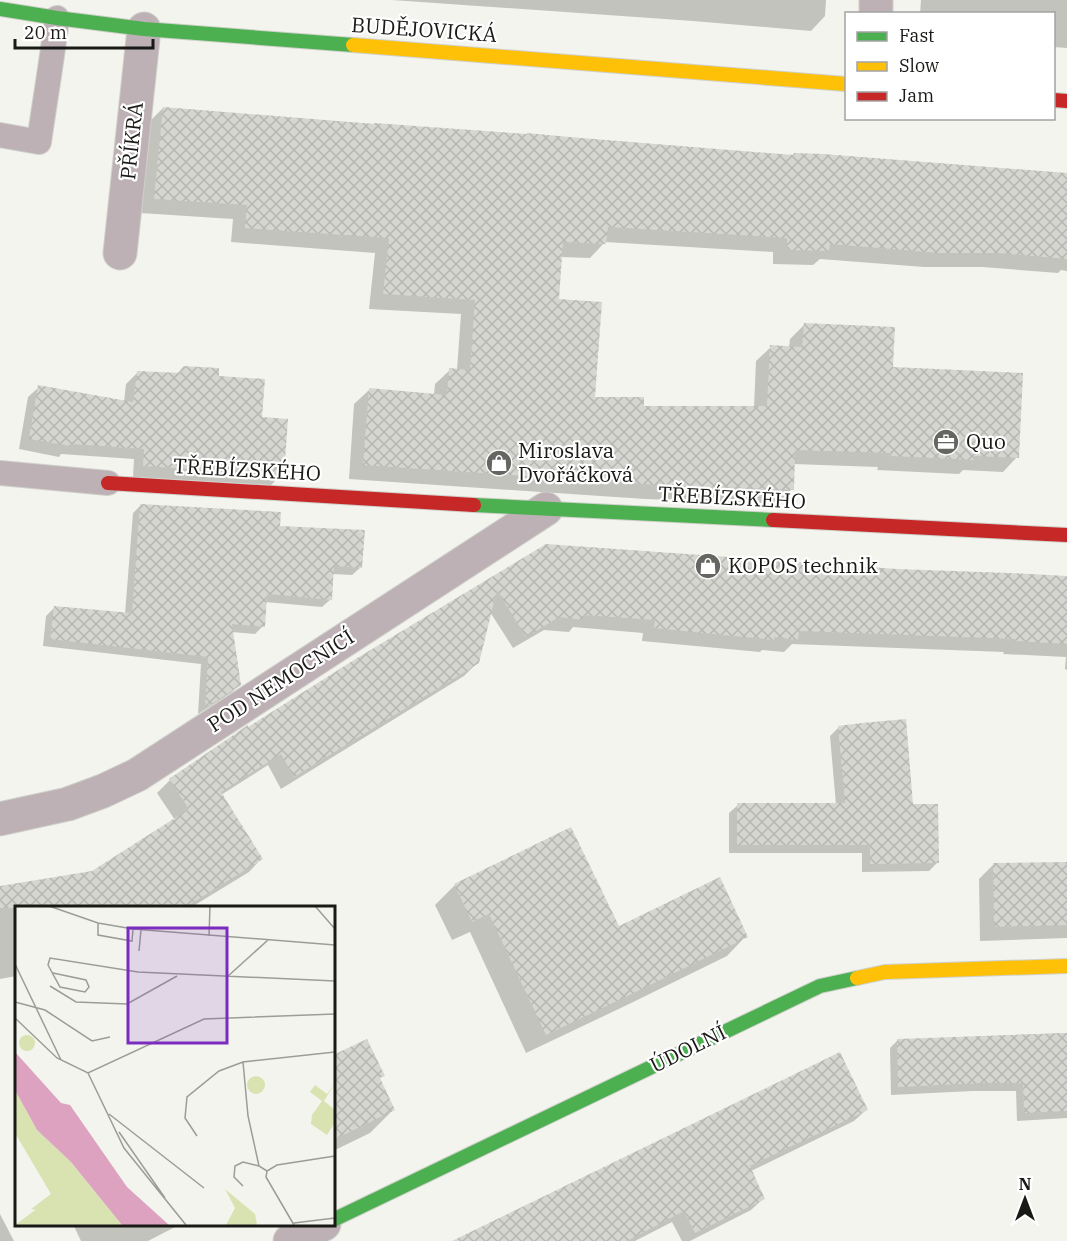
<svg xmlns="http://www.w3.org/2000/svg" width="1067" height="1241" font-family="'IBM Plex Serif',serif">
  <defs>
    <pattern id="building-cross-hatch" width="8" height="8" patternUnits="userSpaceOnUse" patternTransform="scale(1.5)"><rect width="8" height="8" fill="#d5d6d0"/><path d="M0 0l8 8M0 8l8-8" fill="none" stroke="#b6b7b2"/></pattern>
  </defs>
  <rect width="100%" height="100%" fill="#f3f4ed"/>
  <g fill="#0003">
    <path d="M392,0h434l-1,16 -14,15 -118,-10z"/>
    <path d="M921,0h146v48l-13,-1v-33h-134z"/>
    <path d="M163,108l629,48 275,18v97l-6,-1 -3,3 -76,-6h-58l-104,-8 -7,6 -40,-1v-12l-168,-10 -15,16 -30,-1 -2,43 35,99 50,8h111l2,-46 15,-14h18l1,-8 14,-14 88,43 125,89 -14,15 -40,-2 -4,4 -82,-4 1,-3 -85,-3 -1,25 -15,15 -132,-5 -296,-20 5,-75 15,-14 65,5 1,-11 15,-14h7l4,-56 -92,-5 6,-56 -144,-11 2,-23 -93,-6 8,-90z"/>
    <path d="M183,367l35,10 43,42 21,55 -11,11 -138,-8 1,-18 -73,-5 -2,3 -40,-8 9,-52 11,-10 85,15 2,-18 11,-11 39,2z"/>
    <path d="M141,505l137,23 83,39 -9,8 -20,-1 -1,25 -9,8 -57,-5 -2,24 -8,8 -23,-2 8,52 -9,9 -33,21 3,-50 -158,-18 3,-30 8,-8 71,6 8,-101z"/>
    <path d="M546,545l351,26 170,6v93l-2,-1 1,-12 -63,-3 1,-2 -212,-8 -8,8 -22,-2 -2,2 -118,-11 1,-8 -70,-6 -4,5 -25,-2 -31,18 -23,-36 -13,51 -13,13 -183,113 -13,-24 -47,30 40,64 -12,13 -59,36h-174v68l-16,3v-91l92,-16 83,-52 -18,-27 13,-13z"/>
    <path d="M838,728l99,135 -8,8 -67,1v-19h-133v-40l9,-8h98l-6,-69z"/>
    <path d="M571,829l47,99 128,8 -19,20 -100,49 -101,48 -56,-121 -18,8 -17,-35 19,-19z"/>
    <path d="M1067,863v75l-87,3 -1,-62 14,-14z"/>
    <path d="M1067,1033v85l-50,3 -1,-30h-43l-82,4 -1,-47 8,-8z"/>
    <path d="M333,1065l60,45 -23,23 -37,18z"/>
    <path d="M866,1110l-12,11 -103,50 12,28 -12,11 -61,31h-8l-10,-19 -37,19h-177z"/>
    <path d="M0,1214l14,27h-14z"/>
    <path d="M73,1224h108l-33,17h-67z"/>
  </g>
  <g fill="url(#building-cross-hatch)">
    <path d="M163,107l211,17v-1l153,11v-1l42,4 224,18 1,-2 29,1 244,19v86l-69,-6h-58l-110,-9 -1,7 -42,-1v-12l-179,-11 -2,17 -43,-2 -4,57 43,3 -7,95h49v9h123l3,-61 32,2 2,-24 91,4 -2,40 130,6 -4,85 -44,-2v4l-84,-4 1,-3 -97,-3 -1,40 -134,-5 -297,-20 6,-77 78,7 2,-27 21,2 5,-70 -92,-6 6,-56 -144,-10 2,-23 -93,-6z"/>
    <path d="M183,366l36,2v8l46,3 -3,38 26,2 -4,56 -141,-9 1,-17 -73,-5v2l-42,-7 9,-54 95,17 4,-31 45,2z"/>
    <path d="M140,504l141,8 -1,14 85,4 -3,38 -28,-2 -2,34 -65,-6 -2,33 -33,-3 9,61 -36,23 3,-51 -158,-18 4,-33 78,7z"/>
    <path d="M546,544l351,25 112,4 58,3v68l-53,-3 1,-2 -216,-8 -1,9 -24,-3v3l-120,-12 1,-8 -71,-5 -1,5 -24,-3 -33,20 -29,-47 -18,73 -185,114 -13,-23 -60,38 42,67 -79,49h-184v-22l92,-15 97,-62 -20,-30 79,-54v2l106,-67z"/>
    <path d="M906,719l7,85h25l1,59 -69,1v-19h-133v-42h108l-7,-77 24,-3z"/>
    <path d="M571,827l48,99 101,-49 28,60 -100,49 -102,49 -57,-121 -17,8 -18,-38z"/>
    <path d="M1067,862v63l-73,2 -1,-64z"/>
    <path d="M1067,1033v78l-43,2 -1,-30h-41l-84,4 -1,-48z"/>
    <path d="M367,1039l18,37 -5,2 15,32 -62,30v-85z"/>
    <path d="M840,1052l28,58 -118,56 15,33 -70,34 -11,-22 -57,30h-175z"/>
  </g>
  <g fill="none" stroke-linecap="round" stroke-linejoin="round">
    <g stroke="#cfd0cb" stroke-width="26">
      <g id="lane">
        <path d="M0,135l39,7c6,-42 13,-82 18,-124"/>
        <path d="M0,473l108,10"/>
      </g>
    </g>
    <g stroke="#cfd0cb" stroke-width="35">
      <g id="street">
        <path d="M876,14v-14"/>
        <path d="M120,253l24,-224"/>
        <path d="M0,819l68,-15 35,-13 34,-16 409,-266"/>
        <path d="M290,1241l34,-17"/>
      </g>
    </g>
    <g stroke="#cfd0cb" stroke-width="16">
      <g id="fast">
        <path d="M0,9l57,9 87,11 209,16"/>
        <path d="M474,505l299,15"/>
        <path d="M333,1220l487,-234 37,-8"/>
      </g>
    </g>
    <g stroke="#cfd0cb" stroke-width="16">
      <g id="slow">
        <path d="M353,45l493,39"/>
        <path d="M857,978l28,-6 182,-6"/>
      </g>
    </g>
    <g stroke="#cfd0cb" stroke-width="16">
      <g id="jam">
        <path d="M1054,100l13,1"/>
        <path d="M108,483l366,22"/>
        <path d="M773,520l294,15"/>
      </g>
    </g>
    <use href="#lane" stroke="#bdb1b6" stroke-width="24"/>
    <use href="#street" stroke="#bdb1b6" stroke-width="33"/>
    <use href="#fast" stroke="#4caf50" stroke-width="14"/>
    <use href="#slow" stroke="#ffc107" stroke-width="14"/>
    <use href="#jam" stroke="#c62828" stroke-width="14"/>
  </g>
  <defs>
    <g id="office-disc" transform="scale(1.35)"><circle r="9.5" fill="#656661" stroke="#fff"/><path d="M-6-3h4V-5.5h4V-3h4V5H-6ZM-1-4.5V-3h2v-1.5ZM-6 0V1H6V0Z" fill="#fff"/></g>
    <g id="shop-disc" transform="scale(1.35)"><circle r="9.5" fill="#656661" stroke="#fff"/><path d="M-5-2.5h2.3a2.7 3.5 0 0 1 5.4 0H5L5.5 6h-11ZM-1.5-2.5h3a1.5 2.3 0 0 0-3 0Z" fill="#fff"/></g>
  </defs>
  <g fill-rule="evenodd">
    <use href="#office-disc" x="946" y="442"/>
    <use href="#shop-disc" x="499" y="463"/>
    <use href="#shop-disc" x="708" y="566"/>
  </g>
  <g text-anchor="middle" stroke-width="4.5" stroke-linejoin="round" paint-order="stroke">
    <g font-size="21" fill="#191a16" stroke="#fff">
      <text transform="translate(424 30) rotate(4)" y="7">BUDĚJOVICKÁ</text>
      <text transform="translate(132 141) rotate(-84)" y="7">PŘÍKRÁ</text>
      <text transform="translate(247 470) rotate(3)" y="7">TŘEBÍZSKÉHO</text>
      <text transform="translate(732 498) rotate(3)" y="7">TŘEBÍZSKÉHO</text>
      <text transform="translate(281 681) rotate(-33)" y="7">POD NEMOCNICÍ</text>
      <text transform="translate(688 1049) rotate(-26)" y="7">ÚDOLNÍ</text>
    </g>
    <g font-size="21" fill="#191a16" stroke="#fff" text-anchor="start">
      <text x="966" y="449">Quo</text>
      <text x="518" y="458">Miroslava<tspan x="518" dy="24">Dvořáčková</tspan></text>
      <text x="728" y="573">KOPOS technik</text>
    </g>
  </g>
  <g transform="translate(15 906)">
    <rect width="320" height="320" fill="#f3f4ed"/>
    <path d="M232 179a9 9 0 1 1 18 0a9 9 0 1 1-18 0ZM300,179l12,9 7,-9 -10,16 10,8v15l-7,11 -16,-11 1,-9 10,-14 -12,-9z" fill="#d9e2b1"/>
    <path d="M4 137a8 8 0 1 1 16 0a8 8 0 1 1-16 0ZM0,184l22,40 34,32 51,63h-83l7,-14 -15,-2 20,-15 -36,-61zM210,283l30,25 2,11h-31l9,-17z" fill="#d9e2b1"/>
    <path d="M68,286l26,28 -2,5h-92l35,-26z" fill="#d9e2b1"/>
    <path d="M0,146l46,51 9,2 57,82 42,38h-47l-51,-63 -34,-32 -22,-40z" fill="#dca2c0"/>
    <path fill="none" stroke="#9c9d97" stroke-width="1.5" d="M34,0l49,17 35,6 202,16M300,0l20,23M83,17v12l34,6 1,-12M194,30l1,-30M124,45l2,-21M0,58l46,96M38,67l33,7 3,7 -4,5 -25,-5 -12,-22 2,-7 88,14 197,9M212,71l41,-37M35,80l26,16 51,2 50,-28M0,96l30,8 47,31 18,-4M0,112l42,40 31,15 116,-54 131,-5M73,167l36,75 62,77M94,208l95,74M104,226l46,66M182,230l-12,-18 2,-21 32,-26 24,-9M252,265l-8,-5 -11,-50 -5,-54 92,-10M228,280l-9,-9 1,-11 8,-4 16,4M279,317l41,-5M279,319l-28,-48 1,-6 10,-6 58,-9"/>
    <path fill="#7b2cbf" fill-opacity="0.15" stroke="#7b2cbf" stroke-width="3" d="M113,22h99v115h-99z"/>
    <rect width="320" height="320" fill="none" stroke="#191a16" stroke-width="3"/>
  </g>
  <rect x="845" y="12" width="210" height="108" fill="#ffffff" stroke="#a3a3a2" stroke-width="1.5"/>
  <rect x="857" y="32" width="30" height="9" fill="#4caf50" stroke="#a3a3a2" stroke-width="1.5"/>
  <text x="899" y="42" font-size="18" fill="#191a16">Fast</text>
  <rect x="857" y="62" width="30" height="9" fill="#ffc107" stroke="#a3a3a2" stroke-width="1.5"/>
  <text x="899" y="72" font-size="18" fill="#191a16">Slow</text>
  <rect x="857" y="92" width="30" height="9" fill="#c62828" stroke="#a3a3a2" stroke-width="1.5"/>
  <text x="899" y="102" font-size="18" fill="#191a16">Jam</text>
  <g transform="translate(1025 1199)" stroke="#ffffff" stroke-width="4.5" paint-order="stroke">
  <path d="M0-4.5L10 22L0 15L-10 22Z" fill="#191a16"/>
  <text y="-9" font-size="16" font-weight="bold" text-anchor="middle" fill="#191a16">N</text>
  </g>
  <path d="M15 39v9h138v-9" fill="none" stroke="#191a16" stroke-width="3"/>
  <text x="24" y="39" font-size="18" fill="#191a16" stroke="#ffffff" stroke-width="4.5" paint-order="stroke">20 m</text>
</svg>
